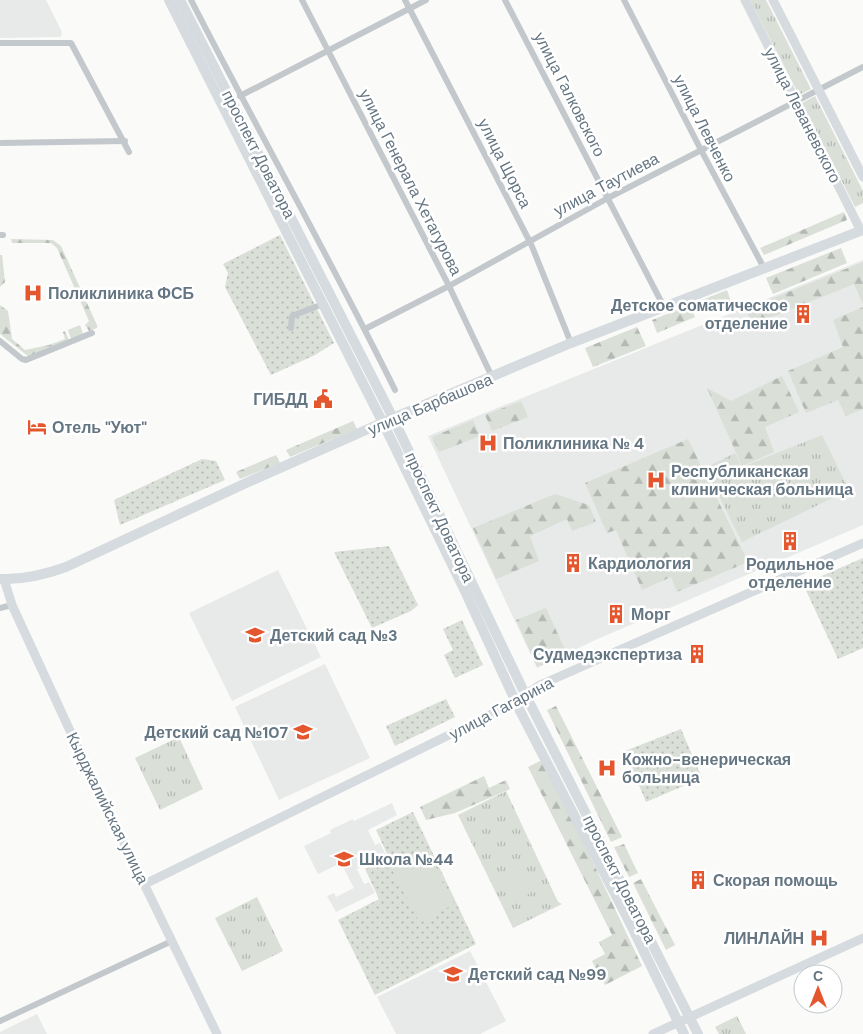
<svg xmlns="http://www.w3.org/2000/svg" width="863" height="1034" font-family="'DM Sans',sans-serif">
  <defs>
    <pattern id="grass-dots" width="8" height="8" patternUnits="userSpaceOnUse" patternTransform="scale(1.25)"><rect width="8" height="8" fill="#dadfd7"/><path d="M2 2h.1M6 6h.1" fill="none" stroke="#b4b9b4" stroke-width="1.8" stroke-linecap="round"/></pattern>
    <pattern id="forest-firs" width="22" height="20" patternUnits="userSpaceOnUse" patternTransform="scale(1.25)"><rect width="22" height="20" fill="#dadfd7"/><path d="M5 1l3.5 6h-7zM16 11l3.5 6h-7z" fill="#b4b9b4"/></pattern>
    <pattern id="park-tufts" width="24" height="20" patternUnits="userSpaceOnUse" patternTransform="scale(1.25)"><rect width="24" height="20" fill="#dadfd7"/><path d="M3 7l-1-3M5 7V3M7 7l1-3M15 17l-1-3M17 17v-4M19 17l1-3" fill="none" stroke="#b4b9b4"/></pattern>
  </defs>
  <rect width="100%" height="100%" fill="#fafaf8"/>
  <g fill="#e8e9e9">
    <path d="M0,0h46l16,32 -1,5 -61,1z"/>
    <path d="M863,260v265l-270,116 -56,27 -109,-232z"/>
    <path d="M278,570l43,87 -89,44 -43,-88z"/>
    <path d="M325,664l45,94 -91,42 -44,-93z"/>
    <path d="M392,803l5,12 -29,15 7,15 5,-2 6,12 -29,14 7,15 5,-2 6,11 -39,19 -9,-16 7,-3 2,4 18,-9 -13,-25 -23,11 -14,-28 27,-13 -1,-3 23,-11 1,2z"/>
    <path d="M470,951l36,70 -26,13h-84l-19,-37z"/>
    <path d="M37,1014l10,20h-47v-2z"/>
  </g>
  <g fill="url(#grass-dots)">
    <path d="M280,235l54,108 -19,12 -44,20 -46,-88 3,-14 -5,-9z"/>
    <path d="M202,459l14,2 9,19 -105,45 -6,-25z"/>
    <path d="M389,546l29,59 -7,6 -39,17 -38,-76z"/>
    <path d="M863,558v90l-25,11 -35,-75z"/>
    <path d="M462,620l21,45 -28,13 -11,-23 9,-5 -10,-21z"/>
    <path d="M446,699l9,18 -60,29 -9,-20z"/>
    <path d="M681,729l21,49 -56,24 -21,-51z"/>
    <path d="M413,812l63,132 -101,51 -37,-75 41,-21 -14,-30 24,-11 -13,-28z"/>
  </g>
  <g fill="url(#forest-firs)">
    <path d="M844,212l3,8 -83,35 -4,-7z"/>
    <path d="M11,239l42,1 8,6 36,79v3l-8,3 -4,-6 4,-4 -32,-73 -6,-5h-39z"/>
    <path d="M841,248l6,15 -74,31 -7,-16z"/>
    <path d="M0,255h2l3,27 -5,5z"/>
    <path d="M863,262v42l-9,-20 -102,41 -6,-16z"/>
    <path d="M727,290l4,12 -24,9 -5,-11z"/>
    <path d="M0,305l8,6 4,28 13,11 24,-5 16,-6 -2,-7 2,-1 4,9 -40,17 -29,-23z"/>
    <path d="M690,305l5,12 -38,16 -5,-13z"/>
    <path d="M863,307v102l-17,7 -8,-16 -32,13 -18,-42 55,-24 -10,-27z"/>
    <path d="M80,325l3,9 -12,5 -3,-9z"/>
    <path d="M637,327l9,19 -53,21 -8,-19z"/>
    <path d="M782,376l17,36 -34,15 9,25 -32,14 -35,-78 24,13z"/>
    <path d="M521,401l7,16 -36,14 -7,-16z"/>
    <path d="M473,420l7,16 -41,16 -7,-15z"/>
    <path d="M353,421l4,8 -67,28 -4,-7z"/>
    <path d="M688,439l60,123 -71,30 -6,-15 -29,13 -26,-60 -9,3 -22,-50z"/>
    <path d="M276,455l4,8 -40,16 -4,-7z"/>
    <path d="M555,494l34,11 7,17 -24,9 -5,-12 -37,17 9,25 -43,18 -23,-51z"/>
    <path d="M546,608l21,46 -30,13 -21,-47z"/>
    <path d="M556,706l66,131 -11,5 -64,-132z"/>
    <path d="M544,759l98,207 -37,19 -13,-24 13,-7 -6,-12 13,-7 -84,-168z"/>
    <path d="M484,776l5,12 17,-8 4,9 -55,24 -29,7 -6,-13z"/>
    <path d="M624,844l14,29 -9,4 -15,-30z"/>
    <path d="M641,879l34,66 -9,5 -33,-67z"/>
  </g>
  <g fill="url(#park-tufts)">
    <path d="M750,0h16l45,89 -12,6z"/>
    <path d="M815,96l48,95v12l-8,4 -53,-104z"/>
    <path d="M822,435l27,55 -107,52 -37,-74 30,-15 7,14z"/>
    <path d="M179,737l24,52 -43,21 -25,-52z"/>
    <path d="M506,791l52,111 4,2 -49,24 -55,-113z"/>
    <path d="M257,897l26,54 -41,20 -27,-53z"/>
    <path d="M737,1016l9,18h-27l-4,-7z"/>
  </g>
  <g fill="#dadfd7">
    <path d="M424,848l30,56 -34,19 -30,-57z"/>
    <path d="M519,867l13,25 -13,7 -13,-25z"/>
  </g>
  <g fill="none" stroke-linecap="round" stroke-linejoin="round">
    <g stroke="#c3c8cc" stroke-width="6">
      <path d="M191,0c67,131 139,258 204,390"/>
      <path d="M302,0l147,286 43,91"/>
      <path d="M405,0l126,244 40,99"/>
      <path d="M505,0l159,307"/>
      <path d="M624,0l77,150 63,118"/>
      <path d="M0,43h71l58,109"/>
      <path d="M240,96l186,-96"/>
      <path d="M0,143l125,-2"/>
      <path d="M0,235h3"/>
      <path d="M291,328l1,-12 31,-12"/>
      <path d="M365,329l84,-43 159,-88 255,-131"/>
      <path d="M0,341l22,18 4,1 66,-27"/>
      <path d="M0,608l12,-3"/>
      <path d="M0,1021l172,-80"/>
    </g>
    <g stroke="#d6dbdf" stroke-width="9">
      <path d="M745,0l116,231"/>
      <path d="M773,0l90,177"/>
      <path d="M4,579l8,26 65,141 140,288"/>
      <path d="M145,884l355,-174 40,-25 323,-142"/>
      <path d="M653,1034l210,-96"/>
    </g>
    <g stroke="#d6dbdf" stroke-width="10">
      <path d="M169,0l214,423 81,166 55,120 109,210 56,115"/>
      <path d="M180,0l213,418 132,276 173,340"/>
      <path d="M0,579c24,1 44,-4 66,-12l180,-84 147,-65 178,-75 292,-113"/>
    </g>
  </g>
  <defs>
    <g id="hospital-bare" transform="scale(1.5)"><path d="M-5-5h3v3.5h4V-5h3V5h-3V1.5h-4V5h-3Z" fill="#e4572e" stroke="#fff" stroke-width="2.5" paint-order="stroke"/></g>
    <g id="building-bare" transform="scale(1.5)"><path d="M-4-6H4V6H1V3H-1V6H-4ZM-2.5-4.3h1.7v1.8h-1.7ZM.8-4.3h1.7v1.8H.8ZM-2.5-1h1.7V.8h-1.7ZM.8-1h1.7V.8H.8Z" fill="#e4572e" stroke="#fff" stroke-width="2.5" paint-order="stroke"/></g>
    <g id="civic-bare" transform="scale(1.5)"><path d="M-.6-6.5H3V-4.5H.6V-3L4-1V1h2V6H-6V1h2V-1L-.6-3ZM-1.2 2.5V6h2.4V2.5Z" fill="#e4572e" stroke="#fff" stroke-width="2.5" paint-order="stroke"/></g>
    <g id="hotel-bare" transform="scale(1.5)"><path d="M-6-4.5h1.5V1H6V5H4.5V3h-9V5H-6ZM-4 0a1.8 1.8 0 1 1 3.6 0ZM.5 0V-2.5h3Q6-2.5 6 0Z" fill="#e4572e" stroke="#fff" stroke-width="2.5" paint-order="stroke"/></g>
    <g id="school-bare" transform="scale(1.5)"><path d="M0-5L7-2L0 1L-7-2ZM-4 1L0 2.5L4 1V4Q0 6-4 4Z" fill="#e4572e" stroke="#fff" stroke-width="2.5" paint-order="stroke"/></g>
  </defs>
  <g fill-rule="evenodd">
    <use href="#hospital-bare" x="33" y="293"/>
    <use href="#building-bare" x="803" y="314"/>
    <use href="#civic-bare" x="323" y="399"/>
    <use href="#hotel-bare" x="37" y="427"/>
    <use href="#hospital-bare" x="488" y="443"/>
    <use href="#hospital-bare" x="656" y="480"/>
    <use href="#building-bare" x="790" y="541"/>
    <use href="#building-bare" x="573" y="563"/>
    <use href="#building-bare" x="616" y="614"/>
    <use href="#school-bare" x="255" y="635"/>
    <use href="#building-bare" x="697" y="654"/>
    <use href="#school-bare" x="303" y="732"/>
    <use href="#hospital-bare" x="607" y="768"/>
    <use href="#school-bare" x="344" y="859"/>
    <use href="#building-bare" x="698" y="880"/>
    <use href="#hospital-bare" x="819" y="938"/>
    <use href="#school-bare" x="453" y="974"/>
  </g>
  <g text-anchor="middle" stroke-width="5" stroke-linejoin="round" paint-order="stroke">
    <g font-size="16" fill="#657683" stroke="#fff">
      <text transform="translate(570 94) rotate(63)" y="6">улица Галковского</text>
      <text transform="translate(803 115) rotate(63)" y="6">улица Леваневского</text>
      <text transform="translate(705 128) rotate(63)" y="6">улица Левченко</text>
      <text transform="translate(259 154) rotate(63)" y="6">проспект Доватора</text>
      <text transform="translate(505 163) rotate(63)" y="6">улица Щорса</text>
      <text transform="translate(411 182) rotate(63)" y="6">улица Генерала Хетагурова</text>
      <text transform="translate(606 184) rotate(-28)" y="6">улица Таутиева</text>
      <text transform="translate(430 404) rotate(-23)" y="6">улица Барбашова</text>
      <text transform="translate(440 517) rotate(65)" y="6">проспект Доватора</text>
      <text transform="translate(501 708) rotate(-28)" y="6">улица Гагарина</text>
      <text transform="translate(108 808) rotate(64)" y="6">Кырджалийская улица</text>
      <text transform="translate(620 879) rotate(63)" y="6">проспект Доватора</text>
    </g>
    <g font-size="16" font-weight="bold" fill="#657683" stroke="#fff" text-anchor="start">
      <text x="48" y="299">Поликлиника ФСБ</text>
      <text x="788" y="311" text-anchor="end">Детское соматическое<tspan x="788" dy="18">отделение</tspan></text>
      <text x="308" y="405" text-anchor="end">ГИБДД</text>
      <text x="52" y="433">Отель "Уют"</text>
      <text x="503" y="449">Поликлиника № 4</text>
      <text x="671" y="477">Республиканская<tspan x="671" dy="18">клиническая больница</tspan></text>
      <text x="588" y="569">Кардиология</text>
      <text x="790" y="570" text-anchor="middle">Родильное<tspan x="790" dy="18">отделение</tspan></text>
      <text x="631" y="620">Морг</text>
      <text x="270" y="641">Детский сад №3</text>
      <text x="682" y="660" text-anchor="end">Судмедэкспертиза</text>
      <text x="288" y="738" text-anchor="end">Детский сад №107</text>
      <text x="622" y="765">Кожно-венерическая<tspan x="622" dy="18">больница</tspan></text>
      <text x="359" y="865">Школа №44</text>
      <text x="713" y="886">Скорая помощь</text>
      <text x="804" y="944" text-anchor="end">ЛИНЛАЙН</text>
      <text x="468" y="980">Детский сад №99</text>
    </g>
  </g>
  <g transform="translate(818 989)"><circle r="24" fill="#ffffff" stroke="#c1c8cd"/>
  <path d="M0-4L9 19L0 12L-9 19Z" fill="#e4572e"/>
  <text y="-8" font-size="14" font-weight="bold" text-anchor="middle" fill="#657683">С</text>
  </g>
</svg>
